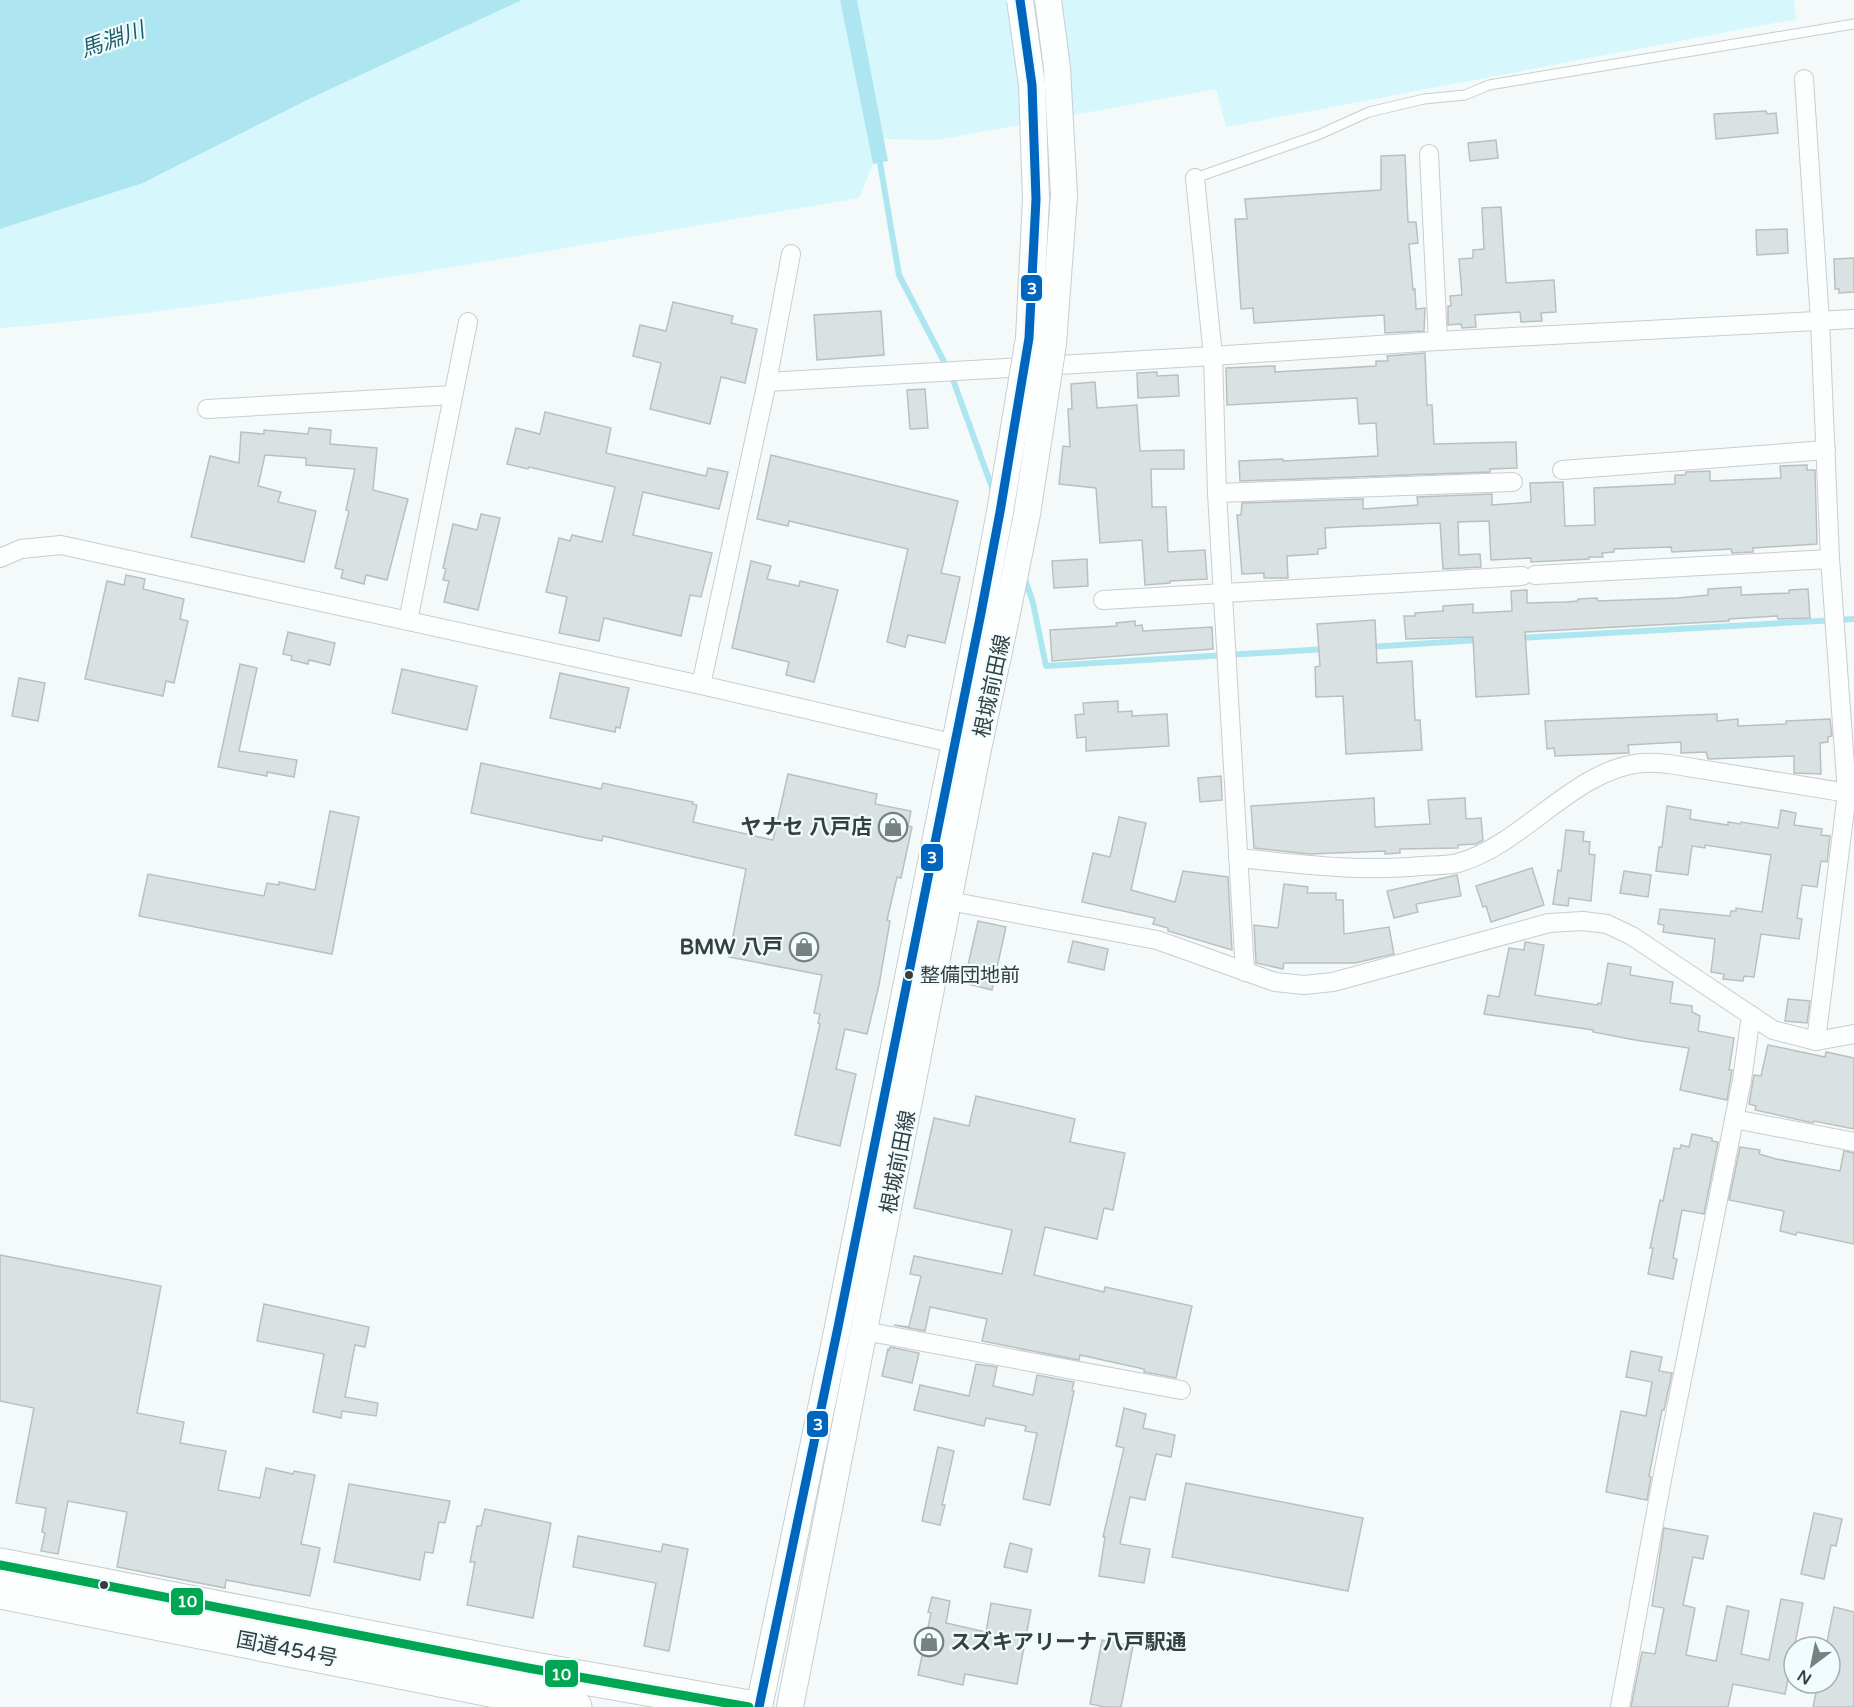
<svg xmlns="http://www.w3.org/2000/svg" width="1854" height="1707" font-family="'Varela Round','Noto Sans JP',sans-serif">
  <rect width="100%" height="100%" fill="#f4fafa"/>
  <g fill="#d6f7fc">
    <path d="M522,0h318l33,164 -14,34c-173,29 -345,60 -518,87 -113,17 -227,34 -341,43v-99l143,-46 168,-85z"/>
    <path d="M857,0h937l2,19 -570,108 -10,-38 -279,51 -54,-1z"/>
  </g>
  <g fill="#ade6f0">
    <path d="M0,0h522l-211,98 -168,85 -143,46z"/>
    <path d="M840,0h17l31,161 -15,3z"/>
  </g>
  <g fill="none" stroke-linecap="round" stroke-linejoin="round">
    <g stroke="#ade6f0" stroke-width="6">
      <path d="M880,163l19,112 53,102 42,116"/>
      <path d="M1024,576l9,27 13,63 280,-17"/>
      <path d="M1519,638l335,-19"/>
      <path d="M1369,647l110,-7"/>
    </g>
  </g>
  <g fill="#dae1e2" stroke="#bac0c0" stroke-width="1.5">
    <path d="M1766,111l1,3 9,-1 2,20 -62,6 -2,-25z"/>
    <path d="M1496,140l2,18 -28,3 -2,-18z"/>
    <path d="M1405,155l3,67h8l2,21 -9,1 4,46 2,-1 1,20 9,-1 -1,23 -39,2 -1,-18 -130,8 -1,-15 -12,1 -6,-90h12l-2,-20 136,-9v-34z"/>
    <path d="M1501,207l5,76 48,-3 2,32 -15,1 1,8 -21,1 -1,-10 -45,3 1,12 -14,1 -1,-4 -13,1v-19h3l-1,-10 12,-1 -3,-36 14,-1v-8l11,-1 -2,-41z"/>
    <path d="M1787,229l1,24 -31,2 -1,-25z"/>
    <path d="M1854,258v34l-15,1v-4h-4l-1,-30z"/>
    <path d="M673,302l60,14 -2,7 26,6 -12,54 -24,-6 -11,47 -60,-15 11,-46 -28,-7 7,-31 26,6z"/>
    <path d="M881,311l3,44 -67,5 -3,-45z"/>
    <path d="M1425,353l2,52h5l2,39 82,-2 1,26 -27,1v3l-250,9 -1,-20 44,-2v2l95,-5 -2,-33 -17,1 -2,-26 -130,7 -1,-37 49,-2v6l101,-6v-5h12l-1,-5z"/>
    <path d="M1157,372v4l21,-1 1,21 -41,2 -1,-25z"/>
    <path d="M1095,382l2,26 40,-3 3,46 44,-1v19h-33l1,38h14l2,45 37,-2 2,29 -37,2v2l-25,2 -3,-45 -42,3 -4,-55 -37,-4 4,-38 7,1 -2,-38h4l-1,-25z"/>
    <path d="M925,389l3,39 -18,1 -3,-39z"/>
    <path d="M545,412l66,16 -5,25 100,23 2,-8 20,4 -9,37 -76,-17 -10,43 79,18 -11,44 -11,-2 -9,41 -77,-18 -5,23 -40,-8 8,-36 -21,-5 13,-54 11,3 2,-6 30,7 13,-55 -86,-20 -1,2 -21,-5 9,-36 24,6z"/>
    <path d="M309,428l22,2 -1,14 47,4 -4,42 35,9 -21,81 -21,-5 -2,9 -23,-6 2,-8 -8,-2 14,-57 -3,-1 9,-41 -49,-4v-7l-41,-3 -7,31 23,6 -3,10 38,9 -12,51 -113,-25 19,-81 29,7 2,-31 23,2v-4l44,4z"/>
    <path d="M771,455l187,46 -17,72 19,4 -15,66 -37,-8 -3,12 -18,-5 21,-93 -119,-28 -1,5 -31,-7z"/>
    <path d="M1807,465v5h8l2,74 -64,4v4l-21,1 -1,-4 -59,3 -1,-5 -57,2v3l-12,1 1,4h-14v2l-58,3v-4l-40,2 -2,-39 -31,1 1,33 21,-1 1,13 -38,2 -3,-46 -99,4 -16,1 1,20 -8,1v5l-31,2 1,22h-24v-5l-22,1 -5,-59h4l1,-12 121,-4v10l55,-4 -1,-8 75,-3v11l39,-3 -1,-19 33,-1 2,44 30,-1 -1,-37 81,-4v-9h10l1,-3 24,-1v10l71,-3 -1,-12z"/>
    <path d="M481,514l19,4 -22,92 -34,-8 5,-21 -6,-1 3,-11 -3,-1 10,-44 24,6z"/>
    <path d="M1087,559l1,27 -34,2 -2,-27z"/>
    <path d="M751,561l20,5 -4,13 32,7 1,-5 38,9 -24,92 -28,-7 3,-13 -57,-14z"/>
    <path d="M126,575l19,4 -2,10 41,10 -4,20 8,2 -14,62 -8,-2 -3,15 -78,-17 22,-98 17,4z"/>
    <path d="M1741,587v8l48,-2v-3l19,-1 2,29 -32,1 -1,-3 -48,3v2l-204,11 4,62 -53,3 -3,-60 -67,2 -2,-23h11v-3l28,-2v-5l30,-2v9l39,-2 -1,-20 16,-1v13l39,-1 12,-1v-2l19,-1 1,3 80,-3 30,-3v-6z"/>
    <path d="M1375,620l2,43 35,-2 3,59h5l2,30 -76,4 -3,-58 -27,1 -1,-30 5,-1 -3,-42z"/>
    <path d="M1135,621v5l7,-1 1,6 69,-4 1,22 -161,12 -2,-31 67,-4 -1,-3z"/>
    <path d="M288,632l47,11 -5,22 -21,-5 -1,4 -17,-4 1,-4 -9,-2z"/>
    <path d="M240,664l17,4 -18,83 58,9 -3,17 -27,-5v4l-49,-9z"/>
    <path d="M402,669l75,17 -10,44 -75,-17z"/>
    <path d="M560,673l69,15 -9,40 -4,-1 -1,5 -65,-14z"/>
    <path d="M19,678l26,5 -7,38 -26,-5z"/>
    <path d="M1118,701v11l14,-1v5l35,-2 2,32 -83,5v-14l-9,1 -2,-23 9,-1 -1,-11z"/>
    <path d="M1717,714v7l21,-2v7l48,-2v-3l44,-2 2,17 -4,1v5l-8,1 1,31 -27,-1v-17l-86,3 -2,-7 -25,1v-11l-53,3 1,8 -74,3 -1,-8 -7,1 -2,-28z"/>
    <path d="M481,763l120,26 2,-6 90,19 -1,2 5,1 -4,17 80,18 15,-66 89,20 -2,10 36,7 -3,15 4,1 -11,51 -4,-1 -10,43 3,1 -11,64 -12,49 -22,-5 -9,40 20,5 -16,72 -45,-11 25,-111 -2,-1 2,-9 -6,-1 8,-38 -93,-18 17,-88 -143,-33 -1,5 -16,-3 -115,-25z"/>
    <path d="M1221,776l1,24 -22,2 -2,-24z"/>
    <path d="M1374,798l1,29 55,-3 -2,-24 37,-2 1,21 15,-1 2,22 -7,4 -18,1v3l-58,1v4l-15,1v-3l-76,3 -55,-6 -3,-42z"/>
    <path d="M1667,806l24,4 -1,9 38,6v-3l12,2 1,-2 37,6 3,-18 15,3 -2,12 28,4 -1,6 9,1 -3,26 -6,-1 -4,26 -15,-2 -5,33 5,1 -3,20 -38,-5 -7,43 -10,-1 -1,5 -20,-2 1,-5 -13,-2 4,-33 -52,-7 1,-7 -6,-1 2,-15 70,7 1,-5h5v-3l26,4 9,-57 -66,-10v3l-13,-2 -4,29 -32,-4 3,-24h3z"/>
    <path d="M330,811l29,6 -27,137 -193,-38 9,-42 116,22 3,-13 12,2v-3l36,8z"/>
    <path d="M1119,817l27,6 -15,67 44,12 8,-31 45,6 4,73 -64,-19v-3l-15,-4 2,-6 -73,-16 11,-49 17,4z"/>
    <path d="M1566,830l18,2 -1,9 7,1 -1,12 6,1 -4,46 -22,-3 -1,8 -15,-2 5,-34 3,1z"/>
    <path d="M1532,868l12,37 -53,17 -5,-16 -3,1 -7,-21z"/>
    <path d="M1624,871l27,4 -3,22 -28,-4z"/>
    <path d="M1457,875l4,21 -45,8 2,8 -24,6 -7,-27z"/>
    <path d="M1284,884l24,3 -1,6h29v7h7l1,34 45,-7 5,27 -39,9h-71l-1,6 -27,-6 -2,-38 24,3z"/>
    <path d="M978,921l28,6 -14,63 -28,-7z"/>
    <path d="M1073,941l35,8 -4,21 -36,-8z"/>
    <path d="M1525,942l19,3 -9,50 62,10 1,-2 3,1 7,-41 23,4 -1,8 43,7 -3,21 22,3v6l8,4 -2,15 36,7 -5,32h3l-5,30 -47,-10 9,-42 -54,-8 -42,-8v-2l-109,-16 4,-19 11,2 10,-49 15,2z"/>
    <path d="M1788,999l22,2 -3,22 -22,-2z"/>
    <path d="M1768,1045l57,12 1,-5 28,6v71l-40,-8 -1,2 -58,-13 1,-4 -7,-2 5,-29 7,1z"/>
    <path d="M976,1096l99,23 -5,23 55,11 -12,57 -9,-2 -7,31 -52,-12 -11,48 70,17 1,-5 87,19 -16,72 -32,-6v-3l-64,-14 -1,5 -97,-19 5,-22 -57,-12 -5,24 -31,-6 15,2 12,-51 -11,-2 4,-18 88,18 10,-44 -98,-22 20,-90 35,8z"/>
    <path d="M1692,1134l20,4v3l6,1 -14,72 -22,-4 -9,48 4,1 -4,20 -25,-5 5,-26h-3l10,-48 3,1 11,-53 6,1 1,-4 8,2z"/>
    <path d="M1740,1147l20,3 -1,4 17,5 64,12 4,-20 10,2v91l-57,-12 -1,3 -16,-4 4,-20 -55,-11z"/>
    <path d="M0,1255l161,31 -24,127 47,9 -4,21 46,8 -8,39 42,8 6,-30 27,6 1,-3 21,4 -14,69 19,4 -10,48 -84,-16 -1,8 -108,-21 10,-55 -59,-11 -10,53 -17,-3 4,-18 -3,-1 4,-24 -30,-5 18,-95 -34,-7z"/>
    <path d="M264,1304l105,23 -4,20 -10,-2 -10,52 33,6 -2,13 -34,-5 -1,7 -28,-6 11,-58 -67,-13z"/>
    <path d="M890,1347l29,6 -7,30 -30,-7 6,-27 1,1z"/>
    <path d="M1631,1351l31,6 -3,14 13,2 -8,37h-2l-13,66 2,1 -4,23 -41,-8 15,-81 25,5 6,-34 -26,-5z"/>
    <path d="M976,1364l21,3 -4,19 40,9 4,-20 37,7 -2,8 2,1 -24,114 -27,-6 14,-66 -12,-2 1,-5 -40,-8 -2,8 -70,-16 6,-25 49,11z"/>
    <path d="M1124,1408l22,6 -3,14 32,7 -4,22 -15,-3 -11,46 -15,-3 -10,47 30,5 -6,34 -45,-7 6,-39h-2l21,-89 -8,-2z"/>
    <path d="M938,1447l16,4 -12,54h3l-5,20 -18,-4z"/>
    <path d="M1186,1483l177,35 -15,73 -176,-34z"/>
    <path d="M349,1484l101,17 -5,22 -6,-1 -6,31 -8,-1 -5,28 -86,-18z"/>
    <path d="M485,1509l66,14 -18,95 -66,-13 8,-43h-5l7,-36h4z"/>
    <path d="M1814,1513l28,6 -6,27 -5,-1 -7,34 -23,-5z"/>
    <path d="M1664,1528l44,8 -5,23 -10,-2 -10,48 12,3 -9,47 30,6 11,-55 22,5 -8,43 28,6 12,-61 22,4 -18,91 -52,-10 -5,23h-97l11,-55 13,2 9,-46 -12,-2z"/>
    <path d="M578,1536l83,16 2,-8 25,5 -19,102 -25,-5 12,-63 -83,-16z"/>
    <path d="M1010,1543l22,6 -5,23 -23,-5z"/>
    <path d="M932,1597l18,4 -4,22 40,9 5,-29 40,7 -14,74 -52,-10 -2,11 -45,-10 13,-62 -3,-1z"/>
    <path d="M1834,1607l20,5v95h-41l5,-24h12v-36h-4z"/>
    <path d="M1102,1640l31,6 -12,61h-16l-15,-3z"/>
  </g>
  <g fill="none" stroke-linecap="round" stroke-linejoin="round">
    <g stroke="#c7cecf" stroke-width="11">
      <path id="lane" d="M1195,178l123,-43 51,-23 55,-13 41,-4 24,-10 365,-61"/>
    </g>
    <g stroke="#c7cecf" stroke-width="20">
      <g id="street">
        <path d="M1804,79l16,242 10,238 17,234 -31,248"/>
        <path d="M1429,154l9,187"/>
        <path d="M1195,178l18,178 4,137 28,479"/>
        <path d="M767,382l446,-26 225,-15 416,-22"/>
        <path d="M207,409l246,-14"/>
        <path d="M1562,470l264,-20"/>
        <path d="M1217,493l296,-11"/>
        <path d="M0,558l21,-9 40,-4 640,140 264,61"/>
        <path d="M1535,575l295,-16"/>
        <path d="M1103,600l419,-24"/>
        <path d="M408,621l60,-299"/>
        <path d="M701,685l66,-303 24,-128"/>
        <path d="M1238,858c61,6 122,14 183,8 12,-1 25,0 37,-3 65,-18 116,-94 184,-100 8,-1 18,0 27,1l185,30"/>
        <path d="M949,901l208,39 118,42 29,3 29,-3 216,-59 34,-2 24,3 25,12 141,94 43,11 38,-7"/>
        <path d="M1734,1119l120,23"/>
        <path d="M864,1331l317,59"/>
        <path d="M1620,1707l43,-233 79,-394 9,-65"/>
      </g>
    </g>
    <g stroke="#c7cecf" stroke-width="28">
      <g id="secondary">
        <path d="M759,1707l79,-380 143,-714"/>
        <path d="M790,1707l188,-958 28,-131"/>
      </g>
    </g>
    <g stroke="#c7cecf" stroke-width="35">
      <g id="highway">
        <path d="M0,1565l528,103 221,39"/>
        <path d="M0,1592l575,115"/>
      </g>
    </g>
    <use href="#lane" stroke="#fdfefe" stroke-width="9"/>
    <use href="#street" stroke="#fdfefe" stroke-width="18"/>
    <use href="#secondary" stroke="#fdfefe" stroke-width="26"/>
    <use href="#highway" stroke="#fdfefe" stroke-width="33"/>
    <g stroke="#c7cecf" stroke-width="28" stroke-linecap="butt">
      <g id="secondary-bridge">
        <path d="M981,613l19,-101 29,-174 7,-139 -4,-114 -12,-85"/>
        <path d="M1006,618l21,-104 26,-170 11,-149 -7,-127 -9,-68"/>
      </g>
    </g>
    <use href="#secondary-bridge" stroke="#fdfefe" stroke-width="26"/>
    <g stroke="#f0fcfe" stroke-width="14">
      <path id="bus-1" d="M759,1707l79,-380 143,-714 19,-101 29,-174 7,-139 -4,-114 -12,-85"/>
    </g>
    <g stroke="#f0fcfe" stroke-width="14">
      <path id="bus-2" d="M0,1565l528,103 221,39"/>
    </g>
    <use href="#bus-1" stroke="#0065bd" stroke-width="9"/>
    <use href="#bus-2" stroke="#00a651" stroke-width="9"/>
  </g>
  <defs>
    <g id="shop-ring" transform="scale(1.5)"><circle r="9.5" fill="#f0fcfe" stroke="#788081" stroke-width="1.5"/><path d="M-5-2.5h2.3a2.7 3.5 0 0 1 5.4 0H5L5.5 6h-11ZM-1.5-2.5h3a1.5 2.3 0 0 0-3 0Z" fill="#788081"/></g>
  </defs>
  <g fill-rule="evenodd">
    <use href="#shop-ring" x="893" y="827"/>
    <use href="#shop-ring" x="804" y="947"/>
    <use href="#shop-ring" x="929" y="1642"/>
  </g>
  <g fill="#363e40" stroke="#f0fcfe" stroke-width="2">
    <circle cx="909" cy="975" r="5"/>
    <circle cx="104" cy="1585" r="5"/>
  </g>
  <g text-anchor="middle" stroke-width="4.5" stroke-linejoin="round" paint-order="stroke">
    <g font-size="20" fill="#363e40" stroke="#f0fcfe" text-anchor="start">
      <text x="920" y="982">整備団地前</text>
    </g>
    <g font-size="21" fill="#363e40" stroke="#f0fcfe">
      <text transform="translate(992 686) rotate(-78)" y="7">根城前田線</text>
      <text transform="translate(898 1162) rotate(-79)" y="7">根城前田線</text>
      <text transform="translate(287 1649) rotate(11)" y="7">国道454号</text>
    </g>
    <g font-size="21" font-weight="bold" fill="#363e40" stroke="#f0fcfe" text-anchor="end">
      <text x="872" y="834">ヤナセ 八戸店</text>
      <text x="783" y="954">BMW 八戸</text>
      <text x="950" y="1649" text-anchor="start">スズキアリーナ 八戸駅通</text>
    </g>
    <g font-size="22" font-style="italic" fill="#1e5f69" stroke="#f0fcfe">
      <text transform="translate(112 39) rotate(-19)" y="8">馬淵川</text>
    </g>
  </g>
  <g stroke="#f0fcfe" stroke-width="2">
    <rect x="1020" y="274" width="23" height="28" rx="6" fill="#0065bd"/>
    <rect x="920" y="843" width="24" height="29" rx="6" fill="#0065bd"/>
    <rect x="806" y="1410" width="23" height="28" rx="6" fill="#0065bd"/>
    <rect x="170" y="1587" width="34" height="29" rx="6" fill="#00a651"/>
    <rect x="544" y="1659" width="35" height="29" rx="6" fill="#00a651"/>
  </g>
  <g font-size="16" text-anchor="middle" font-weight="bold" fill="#fff">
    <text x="1032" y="294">3</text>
    <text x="932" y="863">3</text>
    <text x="818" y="1430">3</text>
    <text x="187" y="1607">10</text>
    <text x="561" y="1680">10</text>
  </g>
  <g transform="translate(1812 1665) rotate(212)"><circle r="28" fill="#f0fcfe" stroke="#a6b0b2" stroke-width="1.5"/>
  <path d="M0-4.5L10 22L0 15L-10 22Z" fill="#788081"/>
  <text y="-9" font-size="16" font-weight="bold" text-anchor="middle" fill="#363e40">N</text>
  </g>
</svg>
